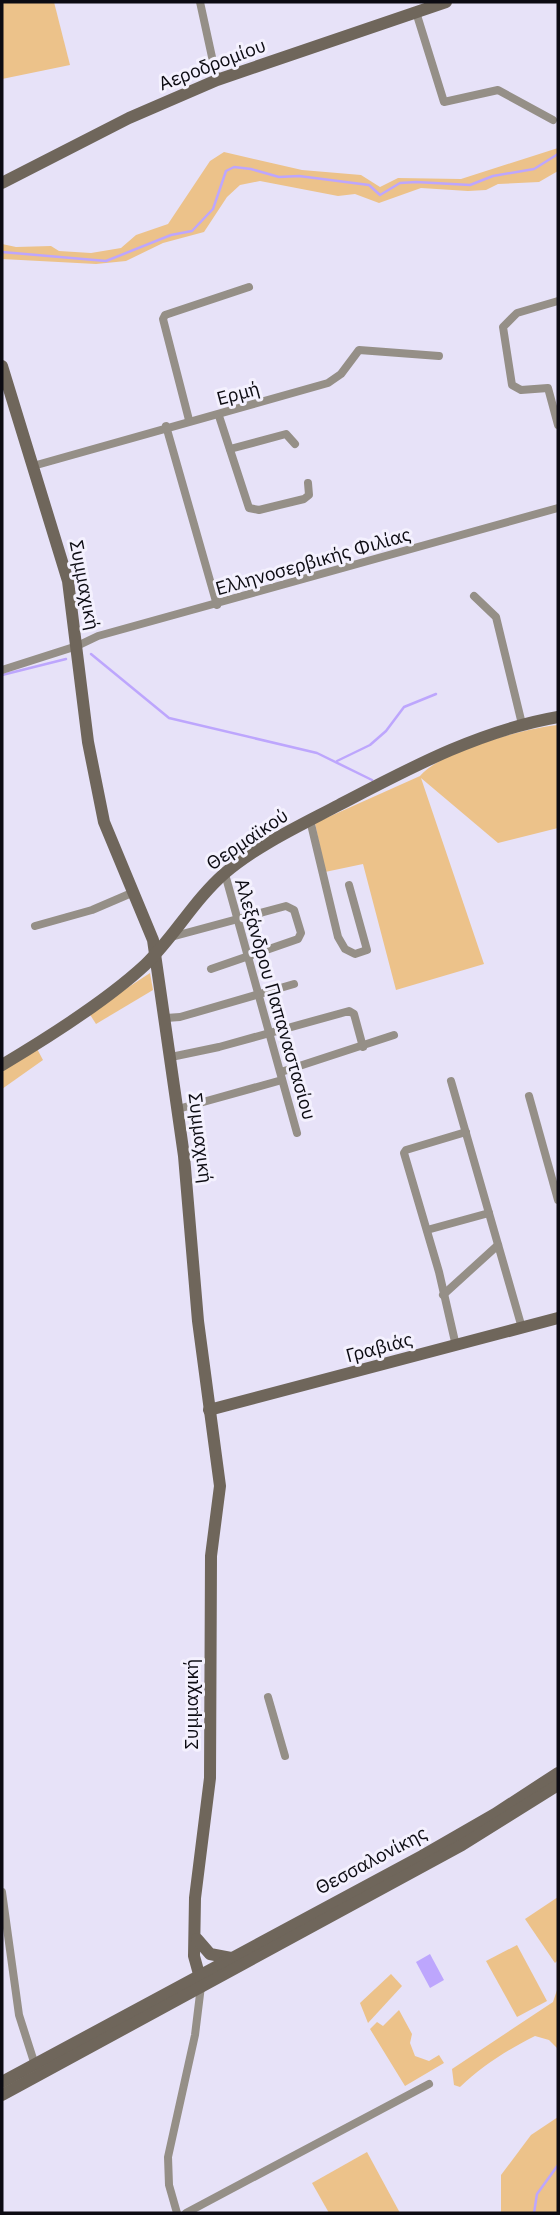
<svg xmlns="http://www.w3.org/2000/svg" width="560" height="2215" font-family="'IBM Plex Sans',sans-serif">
  <rect width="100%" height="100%" fill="#e7e2f8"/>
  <g fill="#ecc28a">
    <path d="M2,2h52l16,63 -68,14z"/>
    <path d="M558,148v23l-19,11 -41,2 -12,6 -18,1 -47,-3 -42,15 -24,-9 -17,2 -78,-15 -20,4 -13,12 -23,35 -41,11 -37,18 -30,3 -94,-5v-15l14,3 35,-1 8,5 32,2 30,-5 15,-13 32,-11 42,-63 14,-9 78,18 59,5 19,12 18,-9 63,1z"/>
    <path d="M558,725v103l-60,15 -77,-65 63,186 -88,26 -33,-126 -38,8 -10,-49 105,-47c20,-25 106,-48 138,-51z"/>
    <path d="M150,973l3,17 -57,34 -7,-11z"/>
    <path d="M35,1045l8,15 -41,29v-23z"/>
    <path d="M558,1897v63l-3,3 -30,-44z"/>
    <path d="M517,1945l30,56 -30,16 -31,-56z"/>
    <path d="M391,1974l11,12 -34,37 -8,-20z"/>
    <path d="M558,1987v62l-9,-9 -14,-4c-28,14 -52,29 -75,51l-6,-2 -2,-16 101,-67z"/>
    <path d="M399,2010l13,24 -2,9 5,13 14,5 10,-6 5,8 -39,23 -35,-57 7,-7 6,4z"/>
    <path d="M558,2117v96h-57v-38l30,-40z"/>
    <path d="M367,2152l33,61h-71l-17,-30z"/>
  </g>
  <path fill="#bda6fd" d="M430,1954l14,26 -14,8 -14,-26z"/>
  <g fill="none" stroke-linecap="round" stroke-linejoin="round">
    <g stroke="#bda6fd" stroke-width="2.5">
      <path d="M2,252l104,9 65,-26 21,-4 21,-22 13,-38 8,-4 17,2 28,8 20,-1 70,9 11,10 20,-12 16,-1 54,3 23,-9 41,-7 24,-15"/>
      <path d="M91,654l78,64 148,35 55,27"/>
      <path d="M2,675l64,-16"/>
      <path d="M337,761l33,-16 16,-14 18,-24 32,-13"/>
      <path d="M534,2213l3,-19 21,-29"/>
    </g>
    <g stroke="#958f87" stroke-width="8">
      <path d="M200,2l17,78"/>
      <path d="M416,12l28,90 54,-12 55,30"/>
      <path d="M558,301l-41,12 -14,14 9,58 9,5 27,-2 10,37"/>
      <path d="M219,416l30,92 10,2 45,-11 5,-4 -1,-12"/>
      <path d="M189,420l-26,-101 2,-4 84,-28"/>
      <path d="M166,426l51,179"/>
      <path d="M230,449l56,-15 9,10"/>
      <path d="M33,466l295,-83 13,-9 18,-24 80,6"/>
      <path d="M474,596l22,21 26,107"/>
      <path d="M2,670l75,-24 21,-10 460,-128"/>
      <path d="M310,820l28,117 7,12 10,5 12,-4 -18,-65"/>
      <path d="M225,874l72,259"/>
      <path d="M35,926l57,-16 42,-18"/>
      <path d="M171,937l115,-31 8,4 7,23 -3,6 -87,30"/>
      <path d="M166,1018l14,-1 114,-33"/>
      <path d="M171,1057l48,-10 130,-36 5,3 9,33"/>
      <path d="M281,1072l113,-37"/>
      <path d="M451,1081l71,247"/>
      <path d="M529,1096l29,104"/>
      <path d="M178,1109l104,-29"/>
      <path d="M427,1230l62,-17"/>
      <path d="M443,1295l55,-50"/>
      <path d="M456,1346l-17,-74 -35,-119 2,-3 60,-18"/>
      <path d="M268,1697l17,59"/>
      <path d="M2,1892l17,123 16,50"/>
      <path d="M177,2213l-8,-28 -1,-28 27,-122 6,-49"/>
      <path d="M186,2213l243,-129"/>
    </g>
    <g stroke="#6f665b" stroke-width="12">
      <path d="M2,183l127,-65 88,-38 229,-78"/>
      <path d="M2,366l66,215 20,161 16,80 49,118 31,216 14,165 22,165 -9,70 -1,222 -15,120 -1,58 8,29"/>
      <path d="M2,1065c47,-28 103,-63 143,-100 29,-28 49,-65 80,-92 33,-28 76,-48 114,-68 71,-37 139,-74 219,-88"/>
      <path d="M209,1410l349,-92"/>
      <path d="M197,1939l13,15 21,4"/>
      <path d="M2,2082l420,-226 73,-42 63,-41"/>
      <path d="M2,2095l460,-250 96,-60"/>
    </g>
  </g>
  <g text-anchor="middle" stroke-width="6" stroke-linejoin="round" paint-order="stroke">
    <g font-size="19" fill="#0c0b12" stroke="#f4f1fe">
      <text transform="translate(212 64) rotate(-21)" y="7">Αεροδρομίου</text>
      <text transform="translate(238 393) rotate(-15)" y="7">Ερμή</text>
      <text transform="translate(313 561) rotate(-16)" y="7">Ελληνοσερβικής Φιλίας</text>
      <text transform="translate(85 585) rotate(79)" y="7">Συμμαχική</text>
      <text transform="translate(247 839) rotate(-34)" y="7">Θερμαϊκού</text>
      <text transform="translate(276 999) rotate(74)" y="7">Αλεξάνδρου Παπαναστασίου</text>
      <text transform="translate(201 1138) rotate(83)" y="7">Συμμαχική</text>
      <text transform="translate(379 1347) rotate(-15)" y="7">Γραβιάς</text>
      <text transform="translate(191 1704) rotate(-90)" y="7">Συμμαχική</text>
      <text transform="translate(371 1860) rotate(-28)" y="7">Θεσσαλονίκης</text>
    </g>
  </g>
  <rect width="560" height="2215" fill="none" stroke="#0c0b12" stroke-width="7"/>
</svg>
